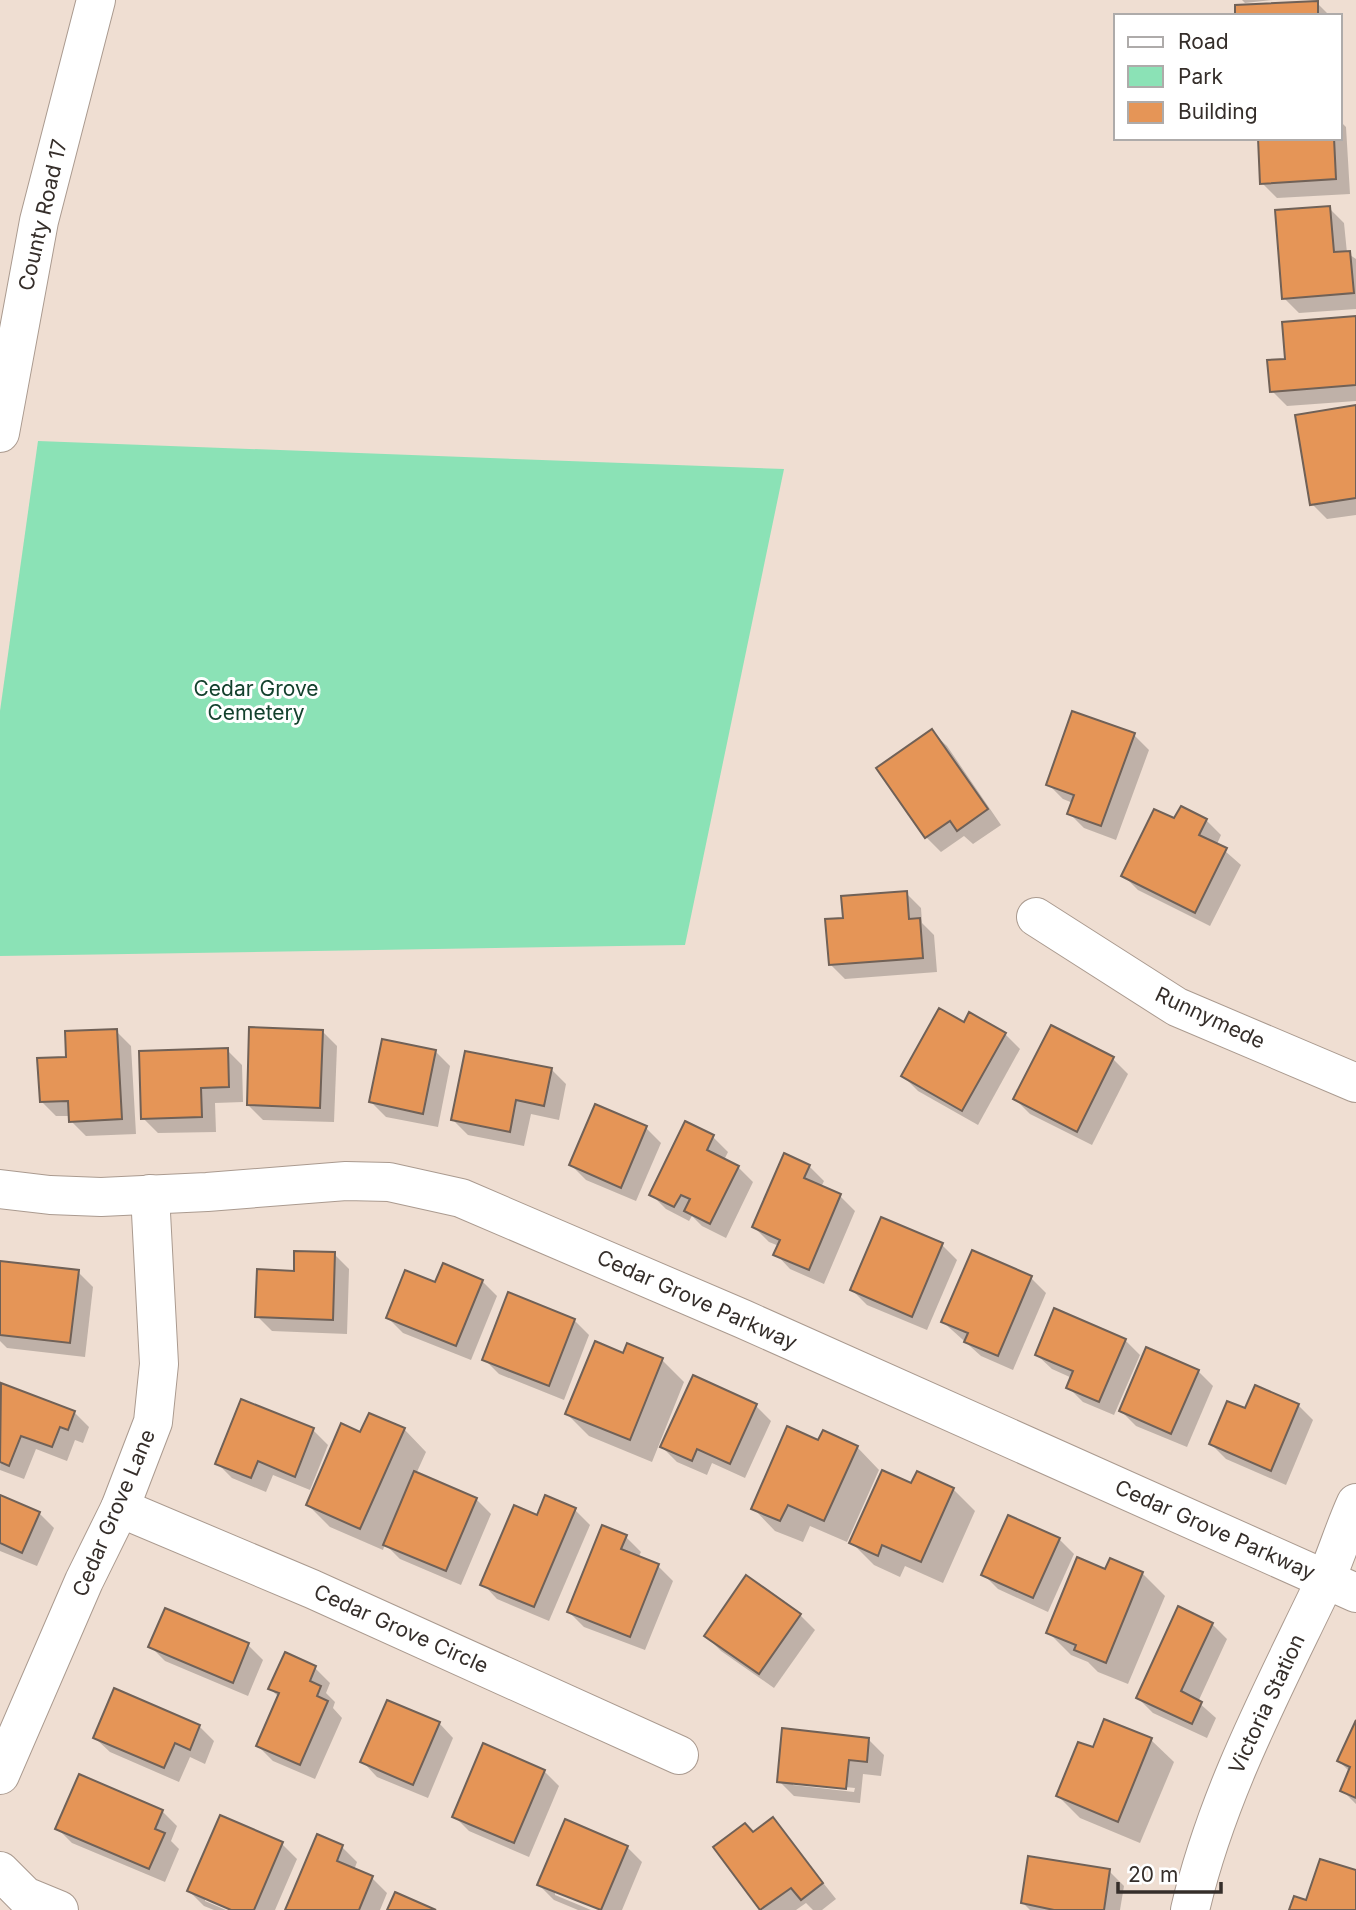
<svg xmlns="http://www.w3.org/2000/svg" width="1356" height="1910" font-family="Inter,sans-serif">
  <rect width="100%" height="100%" fill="#efded2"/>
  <path fill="#8be2b6" d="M38,441l746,28 -99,476 -685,11v-245z"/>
  <g fill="#0003" fill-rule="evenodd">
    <path d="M1242,0h31l-28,3z"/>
    <path d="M1317,3l13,13h-93z"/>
    <path d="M1340,121l6,6 4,67 -73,4 -15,-15 -3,-45h81z"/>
    <path d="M1329,208l15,15 3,30 9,6v50l-57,4 -15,-15z"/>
    <path d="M1356,317v84l-69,5 -15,-15 15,-31z"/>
    <path d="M1356,407v108l-29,4 -15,-15z"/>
    <path d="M932,732l15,14 54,79 -28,19 -9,-8 -23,16 -15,-15z"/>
    <path d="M1134,735l15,15 -33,90 -32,-12 -15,-15 4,-10 -10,-4 -15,-15z"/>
    <path d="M1206,820l15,15 -4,9 24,21 -31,61 -72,-36 -15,-15 52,-54z"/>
    <path d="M906,893l15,15 1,15 12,12 3,37 -92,7 -15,-15 15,-45z"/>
    <path d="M965,1024l40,10 15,15 -42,76 -60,-34 -15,-15z"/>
    <path d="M1052,1027l61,32 15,15 -36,71 -62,-31 -15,-15z"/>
    <path d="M116,1031l15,15 5,88 -50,2 -15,-15v-5h-15l-15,-15 27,-43z"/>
    <path d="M322,1031l15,15 -3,76 -71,-2 -15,-15z"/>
    <path d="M227,1050l15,15 1,37 -28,1 1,29 -58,1 -15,-15z"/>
    <path d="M435,1051l15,15 -12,61 -52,-10 -15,-15z"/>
    <path d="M551,1069l15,15 -7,36 -28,-6 -7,32 -56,-11 -15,-15z"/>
    <path d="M646,1128l15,15 -25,58 -50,-21 -15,-15z"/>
    <path d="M713,1137l15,15 -4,8 14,7 15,15 -27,56 -24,-12 -10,-10 -3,5 -23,-12 -15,-15z"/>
    <path d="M809,1166l15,15 -3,6 19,9 15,15 -31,73 -34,-15 -14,-15 3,-8 -10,-4 -15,-15z"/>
    <path d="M942,1245l15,15 -30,70 -60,-25 -15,-15z"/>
    <path d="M973,1252l58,26 15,15 -33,77 -32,-14 -38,-34z"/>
    <path d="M334,1254l15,15 -2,65 -75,-3 -15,-15 38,-43z"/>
    <path d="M0,1263l78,9 15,15 -8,70 -78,-9 -7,-7z"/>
    <path d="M482,1281l15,15 -26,64 -68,-27 -15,-15 48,-33z"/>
    <path d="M574,1320l15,15 -25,65 -65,-26 -15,-15z"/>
    <path d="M1125,1340l15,15 -26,60 -31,-13 -15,-15 4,-9 -20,-9 -15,-14z"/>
    <path d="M624,1355l38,5 22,22 -32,80 -63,-26 -22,-22z"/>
    <path d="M1198,1371l15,15 -26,61 -51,-21 -15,-15z"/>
    <path d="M2,1385l72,27 15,15 -6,16 -8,-3 -8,21 -31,-12 -12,30 -24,-9z"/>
    <path d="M1298,1405l15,15 -27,65 -60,-26 -15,-15 35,-34z"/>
    <path d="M756,1406l15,15 -26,57 -33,-15 -5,12 -30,-13 -15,-15z"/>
    <path d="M404,1429l22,23 -10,22 60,25 15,15 -30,71 -61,-26 -15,-15 -2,6 -53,-23 -22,-22 53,-71z"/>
    <path d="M313,1430l15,15 -18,45 -37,-15 -7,17 -34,-14 -15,-15z"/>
    <path d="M819,1442l38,5 22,23 -32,72 -37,-16 -7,16 -28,-11 -22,-23z"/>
    <path d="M912,1486l41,3 22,22 -32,72 -38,-17 -5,11 -26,-12 -22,-22z"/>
    <path d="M0,1497l39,16 15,15 -17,38 -37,-15z"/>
    <path d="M575,1510l15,15 -41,96 -52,-22 -14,-15z"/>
    <path d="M626,1537l15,15 -3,6 20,8 15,15 -28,69 -61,-23 -15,-15z"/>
    <path d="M1059,1539l15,15 -26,58 -50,-23 -15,-15z"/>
    <path d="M1106,1572l36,1 23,23 -37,88 -30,-12 -10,-10 -17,-7 -23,-23z"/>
    <path d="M800,1615l15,15 -41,58 -53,-37 -15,-15z"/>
    <path d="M1212,1624l15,15 -29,63 18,16 -9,20 -54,-25 -15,-15z"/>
    <path d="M248,1645l15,15 -15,36 -83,-35 -15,-15z"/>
    <path d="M315,1668l15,15 -4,10 9,9 -2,6 9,10 -27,61 -42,-18 -15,-15 21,-49 -9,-8z"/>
    <path d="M439,1723l14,15 -25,60 -51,-21 -14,-15z"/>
    <path d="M1356,1724v80l-14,-14 8,-18 -11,-11z"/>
    <path d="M199,1726l15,15 -9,23 -15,-7 -11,25 -69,-30 -15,-14z"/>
    <path d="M869,1740l15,15 -3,21 -18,-2 -3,29 -66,-7 -15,-15zM793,1782l62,6 -1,4 -61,-7z"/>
    <path d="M1151,1740l23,22 -34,81 -60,-25 -22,-22 36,-46z"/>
    <path d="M544,1771l15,15 -30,71 -60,-26 -15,-15z"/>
    <path d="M162,1811l15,15 -6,15 8,8 -14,33 -93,-39 -15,-15z"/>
    <path d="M773,1820l63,79 -14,11h-9l-7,-7 -10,7h-33l-47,-62 38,-14z"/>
    <path d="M282,1844l15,15 -22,51h-40l-30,-13v4l21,9h-12l-10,-4 -15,-15z"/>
    <path d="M342,1847l15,15 -3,8 18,8 15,15 -7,17h-93z"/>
    <path d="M627,1847l15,15 -20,48h-22l-45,-19v4l36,15h-13l-24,-10 -15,-15z"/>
    <path d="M1109,1871l15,15 -4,24h-90l-7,-7z"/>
  </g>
  <g fill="#e59557" stroke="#706157" stroke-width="2">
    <path d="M1318,1v15h-83v-11z"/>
    <path d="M1258,138h76l2,41 -76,5z"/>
    <path d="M1330,206l4,46 16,-1 4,42 -72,6 -7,-89z"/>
    <path d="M1356,316v69l-86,7 -3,-32 18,-1 -3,-37z"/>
    <path d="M1356,405v93l-46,7 -15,-90z"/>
    <path d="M1072,711l63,22 -34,93 -34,-12 7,-19 -28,-10z"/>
    <path d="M932,729l56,80 -31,22 -7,-10 -25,17 -49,-70z"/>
    <path d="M1181,806l26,13 -8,16 28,13 -32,65 -74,-37 33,-67 20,9z"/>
    <path d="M907,891l2,28 11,-1 3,40 -94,7 -4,-46 18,-1 -2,-22z"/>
    <path d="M939,1008l25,14 5,-10 37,21 -44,78 -61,-35z"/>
    <path d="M1051,1025l63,32 -37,75 -64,-33z"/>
    <path d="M249,1027l74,3 -3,78 -73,-3z"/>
    <path d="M117,1029l5,90 -53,3 -1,-21 -28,1 -3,-44 29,-1 -1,-26z"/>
    <path d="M382,1039l54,11 -13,64 -54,-12z"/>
    <path d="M228,1048l1,39 -28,1 1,29 -61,2 -2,-68z"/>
    <path d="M465,1051l87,17 -8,38 -28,-6 -6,32 -59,-12z"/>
    <path d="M595,1104l52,22 -26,62 -52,-23z"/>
    <path d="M685,1121l29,14 -7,15 32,16 -29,58 -26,-13 6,-12 -9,-4 -7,12 -25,-12z"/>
    <path d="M784,1153l26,12 -6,13 37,16 -32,76 -36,-15 7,-15 -28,-13z"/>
    <path d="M881,1217l62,26 -31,74 -62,-27z"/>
    <path d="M972,1250l60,26 -34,80 -34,-14 4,-9 -27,-11z"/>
    <path d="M294,1251l41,1 -2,68 -78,-3 2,-48 37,2z"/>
    <path d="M0,1261l79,9 -9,73 -70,-8z"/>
    <path d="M443,1263l40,17 -27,66 -70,-28 19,-48 30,12z"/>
    <path d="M508,1292l67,27 -26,67 -67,-26z"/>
    <path d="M1054,1308l72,31 -27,63 -33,-14 7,-17 -38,-16z"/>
    <path d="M595,1341l28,12 4,-10 36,15 -33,82 -65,-26z"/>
    <path d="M1146,1347l53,23 -28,64 -52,-23z"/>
    <path d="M693,1375l64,29 -27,60 -33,-15 -5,12 -32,-14z"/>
    <path d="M1,1383l74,28 -7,19 -8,-3 -8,20 -31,-11 -12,30 -9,-4z"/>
    <path d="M1255,1385l44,19 -28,67 -62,-27 18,-43 18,7z"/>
    <path d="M241,1399l73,29 -19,49 -37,-16 -7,17 -36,-14z"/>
    <path d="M369,1413l36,15 -45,101 -54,-24 35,-82 19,9z"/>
    <path d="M787,1426l31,14 5,-10 35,16 -34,75 -36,-16 -8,16 -29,-12z"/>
    <path d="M882,1470l29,13 6,-12 37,17 -33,74 -39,-17 -4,11 -29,-13z"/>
    <path d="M414,1471l63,27 -31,73 -63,-26z"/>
    <path d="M0,1495l40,17 -18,41 -22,-10z"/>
    <path d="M545,1495l31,13 -42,99 -54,-22 34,-80 23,10z"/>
    <path d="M1008,1515l52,23 -27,60 -52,-23z"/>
    <path d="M602,1525l25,10 -6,14 38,15 -29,73 -63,-25z"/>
    <path d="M1077,1557l28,12 5,-11 33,14 -37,91 -32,-13 2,-5 -30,-12z"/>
    <path d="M746,1575l55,39 -42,60 -55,-38z"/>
    <path d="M1178,1606l35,17 -32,68 21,11 -10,22 -56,-26z"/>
    <path d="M165,1608l84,35 -16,40 -85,-36z"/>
    <path d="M285,1652l31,14 -6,15 11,5 -4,10 11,5 -28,64 -44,-19 23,-53 -11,-4z"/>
    <path d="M114,1688l86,37 -10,25 -15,-7 -11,25 -71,-30z"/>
    <path d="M387,1700l53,22 -27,63 -53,-23z"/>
    <path d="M1104,1719l48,19 -34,84 -62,-26 22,-54 15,5z"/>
    <path d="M1356,1720v78l-16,-7 10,-24 -13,-6z"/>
    <path d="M782,1728l87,10 -2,24 -18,-2 -3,29 -69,-7z"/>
    <path d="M483,1743l62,27 -31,73 -62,-26z"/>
    <path d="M79,1774l84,36 -8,19 10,4 -16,36 -94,-40z"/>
    <path d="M220,1815l63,27 -29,68h-23l-44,-19z"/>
    <path d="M773,1817l50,66 -22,17 -10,-12 -31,22 -47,-63 32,-24 8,9z"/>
    <path d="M565,1819l63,27 -27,64 -64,-25z"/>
    <path d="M317,1834l26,11 -6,16 36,15 -14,34h-74z"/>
    <path d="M1028,1856l82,13 -6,41h-50l-33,-7z"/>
    <path d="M1320,1859l36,11v40h-67l5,-14 12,4z"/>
    <path d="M395,1892l41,18h-49z"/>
  </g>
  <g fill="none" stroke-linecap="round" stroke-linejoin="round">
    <g stroke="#aa9a8f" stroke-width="40">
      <g id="minor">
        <path d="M0,433l39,-212 57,-221"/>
        <path d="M1036,917l141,90 179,76"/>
        <path d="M0,1189l50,6 51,2 106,-5 139,-11 43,1 72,16 282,121 613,274"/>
        <path d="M120,1508l192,81 367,166"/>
        <path d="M0,1775l84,-194 36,-73 33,-86 6,-58 -9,-170"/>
        <path d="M0,1871l25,25 34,14"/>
        <path d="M1190,1910c27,-116 83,-220 134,-327 12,-26 20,-54 32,-80"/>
      </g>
    </g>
    <use href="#minor" stroke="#fff" stroke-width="38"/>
  </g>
  <g text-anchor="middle" stroke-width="6" stroke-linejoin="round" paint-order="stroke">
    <g font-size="21" fill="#352e2a" stroke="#fff">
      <text transform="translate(43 215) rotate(-77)" y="7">County Road 17</text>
      <text transform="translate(1210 1018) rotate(25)" y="7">Runnymede</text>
      <text transform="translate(697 1300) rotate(24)" y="7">Cedar Grove Parkway</text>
      <text transform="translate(114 1513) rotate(-67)" y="7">Cedar Grove Lane</text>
      <text transform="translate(1215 1530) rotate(24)" y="7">Cedar Grove Parkway</text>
      <text transform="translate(401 1629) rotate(24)" y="7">Cedar Grove Circle</text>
      <text transform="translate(1267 1704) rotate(-65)" y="7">Victoria Station</text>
    </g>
    <g font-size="21" fill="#13412d" stroke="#fff">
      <text x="256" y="696">Cedar Grove<tspan x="256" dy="24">Cemetery</tspan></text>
    </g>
  </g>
  <rect x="1114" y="14" width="228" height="126" fill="#ffffff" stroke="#aeabaa" stroke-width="2"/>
  <rect x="1128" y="37" width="35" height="10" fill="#ffffff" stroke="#aeabaa" stroke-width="2"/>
  <text x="1178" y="49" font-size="21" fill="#352e2a">Road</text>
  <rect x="1128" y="66" width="35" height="21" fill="#8be2b6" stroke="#aeabaa" stroke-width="2"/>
  <text x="1178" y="84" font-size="21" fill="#352e2a">Park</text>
  <rect x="1128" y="102" width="35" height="21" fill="#e59557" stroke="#aeabaa" stroke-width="2"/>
  <text x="1178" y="119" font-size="21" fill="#352e2a">Building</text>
  <path d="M1118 1882v10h103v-10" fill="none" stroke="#352e2a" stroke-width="3.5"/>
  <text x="1128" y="1882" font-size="21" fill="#352e2a" stroke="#ffffff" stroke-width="5" paint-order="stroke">20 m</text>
</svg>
